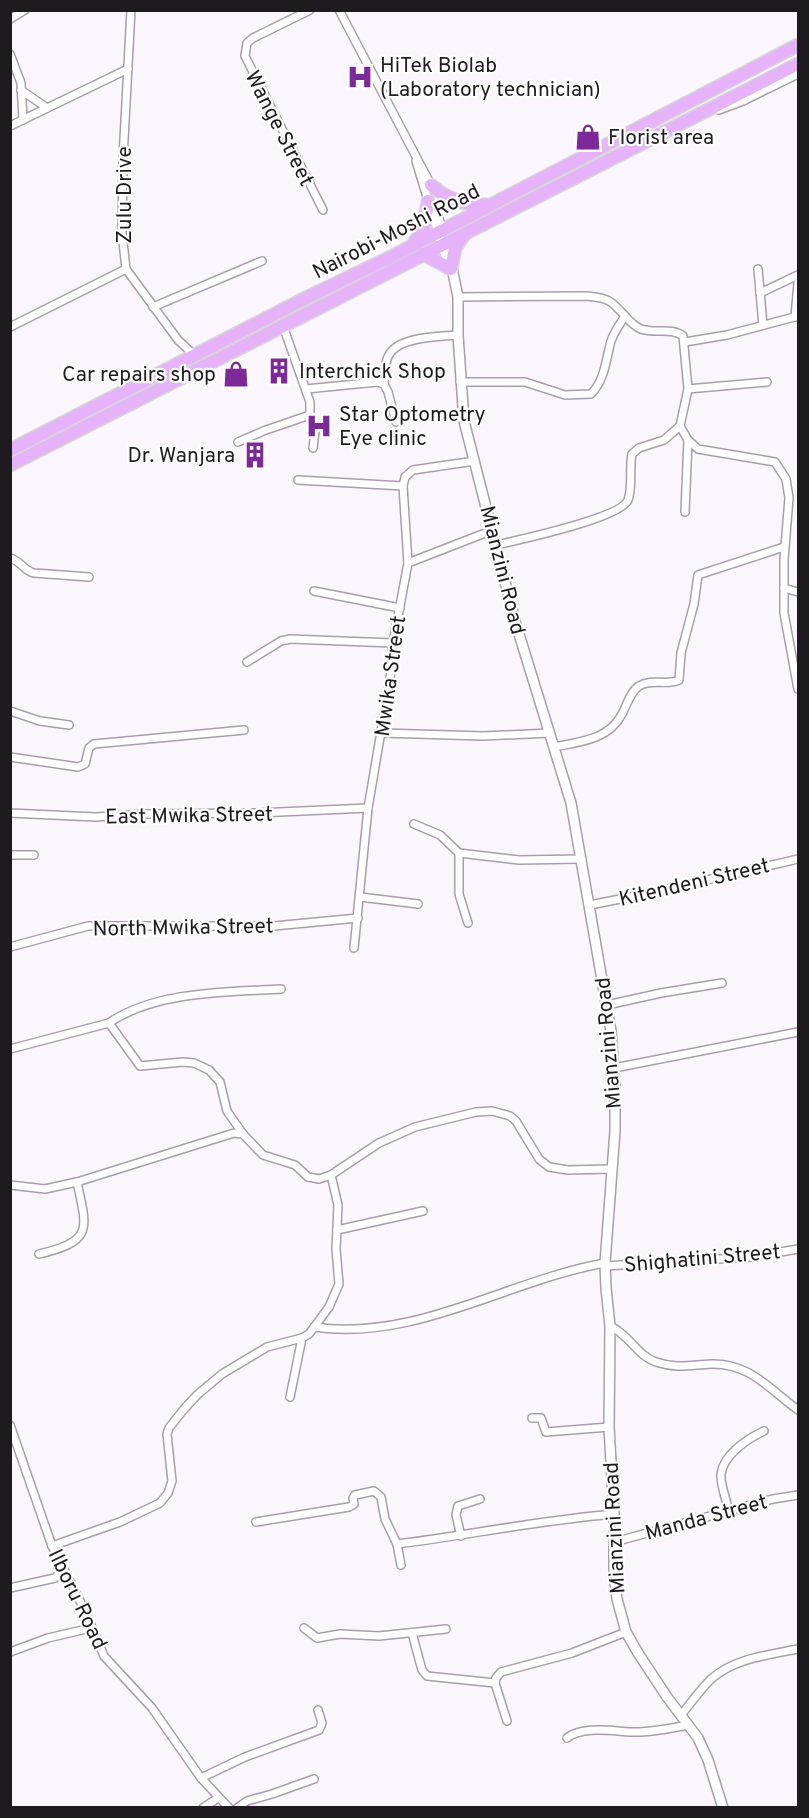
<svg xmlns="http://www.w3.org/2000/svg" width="809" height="1818" font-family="Overpass,sans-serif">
  <rect width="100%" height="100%" fill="#fbf6fd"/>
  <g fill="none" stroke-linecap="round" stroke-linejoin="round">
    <g stroke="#a99dad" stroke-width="10">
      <g id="street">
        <path d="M131,10l-8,148 -1,75 4,36 52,71 16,15"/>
        <path d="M310,10l-57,28 -6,5 -2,13 78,154"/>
        <path d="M339,10l92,175"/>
        <path d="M10,19l15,-9"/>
        <path d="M10,54l11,29 2,37"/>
        <path d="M21,90l26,18"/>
        <path d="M719,110l24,-9 55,-27"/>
        <path d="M10,126l118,-57"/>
        <path d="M416,161l22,72"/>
        <path d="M433,206l11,24"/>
        <path d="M758,269l5,56"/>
        <path d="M760,293l38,-18"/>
        <path d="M458,297l128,-1c8,1 16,1 23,5 12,7 19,23 32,28 14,5 30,-2 42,7l5,53 -8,37 8,14 10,9 77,13 11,17 3,19 -5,62v53l14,76"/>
        <path d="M153,307l109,-46"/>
        <path d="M795,317l3,-34"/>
        <path d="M10,327l116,-58"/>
        <path d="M685,342l42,-7 71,-19"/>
        <path d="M460,382h65l40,13 26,-1c14,-14 15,-35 20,-53 3,-9 9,-17 14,-25"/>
        <path d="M384,384c1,-10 0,-24 7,-32 11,-15 50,-16 67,-17"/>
        <path d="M306,389l71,-7 7,2 4,8 8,30"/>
        <path d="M688,389l79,-7"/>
        <path d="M310,415l5,16 -2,17"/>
        <path d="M238,442l28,-12 44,-15v-13l-27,-76"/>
        <path d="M298,480l105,6"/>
        <path d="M685,512l3,-72"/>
        <path d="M497,545c21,-5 124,-27 131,-45 5,-13 1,-32 4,-46l7,-6 25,-8 16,-14"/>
        <path d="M10,558c11,3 14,13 24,15l55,4"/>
        <path d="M408,563l85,-33"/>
        <path d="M784,588l14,4"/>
        <path d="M314,591l86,17"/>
        <path d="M247,662l34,-21 9,-2 103,4"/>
        <path d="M10,711l30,10 29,4"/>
        <path d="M382,733l101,3 67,-3"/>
        <path d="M554,747c25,-5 55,-7 68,-33 5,-9 8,-22 17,-28 13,-8 28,0 40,-6l2,-27 13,-49 4,-29 86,-28"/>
        <path d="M10,757l68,10 7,-3 4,-16 5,-4 150,-14"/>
        <path d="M10,813l85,4 51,-3 112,-1 110,-5"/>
        <path d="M414,824l26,11 19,18 60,7 63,-1"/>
        <path d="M459,853v41l9,29"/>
        <path d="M10,855h24"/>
        <path d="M360,897l58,7"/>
        <path d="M590,905l60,-12 148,-34"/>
        <path d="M10,947l78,-21h186l84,-8"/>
        <path d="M354,948l14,-140 22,-129 3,-36 15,-80 -5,-77 2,-9 8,-7 62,-9"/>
        <path d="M607,1005l54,-12 61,-10"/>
        <path d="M109,1023c46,-32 118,-31 172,-34"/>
        <path d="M10,1049l99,-26 31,43 43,-4 11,1 15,7 11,12 7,29 16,23"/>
        <path d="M614,1068l184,-36"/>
        <path d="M10,1185l35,4 32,-7 157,-49 9,1 20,21 32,10 13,12 11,2 12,-4 48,-32 36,-16 61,-15 16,-1 18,5 6,5 23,38 10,8 19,3 44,-1"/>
        <path d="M337,1230l86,-19"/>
        <path d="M39,1254c55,-13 48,-25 38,-72"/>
        <path d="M605,1266l146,-9 47,-8"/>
        <path d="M610,1326c21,10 26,29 46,36 21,7 34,3 55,2 39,-1 58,25 87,46"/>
        <path d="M314,1327c101,15 194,-47 291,-64"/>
        <path d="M290,1397l12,-59"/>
        <path d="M532,1418h9l5,14 63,-5"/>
        <path d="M10,1425l42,121 33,65 19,45 48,52 49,70 28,30"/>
        <path d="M729,1512c-2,-11 -9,-27 -8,-38 3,-20 26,-35 43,-43"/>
        <path d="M256,1522l93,-15 5,-3 -1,-6 2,-3 19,-4 7,6 4,22 12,25 4,21"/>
        <path d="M461,1536l-5,-21 2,-9 22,-7"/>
        <path d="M614,1542l159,-43 25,-4"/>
        <path d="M397,1544c72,-9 144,-24 217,-30"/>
        <path d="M52,1546l68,-24 40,-19 8,-10 4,-12 -5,-47 2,-6 15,-19 13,-14 25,-21 45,-27 35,-9 7,-4 20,-27 10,-23 -3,-35 2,-44 -7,-30"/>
        <path d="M10,1588l45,-10 8,-9"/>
        <path d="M304,1628l13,10 23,-4 39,2 67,-7"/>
        <path d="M412,1633l10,37 5,6 68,7"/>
        <path d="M10,1652l38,-14 43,-10"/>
        <path d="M681,1715c10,-12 19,-25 30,-36 24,-21 57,-24 87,-30"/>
        <path d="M507,1721l-12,-38 1,-5 5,-6 71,-19 54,-21"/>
        <path d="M567,1738c18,-14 53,-5 74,-6 16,-1 32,-4 47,-7"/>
        <path d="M201,1778l44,-21 74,-27 3,-7 -4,-13"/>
        <path d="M203,1808l15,-10"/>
        <path d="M237,1808l10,-7 25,-7 42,-15"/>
      </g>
    </g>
    <g stroke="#a99dad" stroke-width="12">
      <g id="secondary">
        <path d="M440,240l11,29"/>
        <path d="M451,263l7,34v38l6,86 51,200 56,182 40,228 4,57v43l-10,132 1,25 4,38 -1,101 5,87v62l3,23 9,33 12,21 29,44 31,41 10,22 15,48"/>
      </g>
    </g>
    <g stroke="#d7d6d7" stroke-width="15">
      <g id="highway">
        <path d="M431,185c17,15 33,20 56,20"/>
        <path d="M413,244l11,-15 4,-28"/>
        <path d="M423,254l28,15 4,-21 9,-13"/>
        <path d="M10,450l300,-154 83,-40 405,-211"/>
        <path d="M10,465l788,-401"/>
      </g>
    </g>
    <use href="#street" stroke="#fff" stroke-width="7"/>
    <use href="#secondary" stroke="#fff" stroke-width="9"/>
    <use href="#highway" stroke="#e6b2f9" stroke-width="12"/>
  </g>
  <defs>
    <g id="hospital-bare" transform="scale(2.07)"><path d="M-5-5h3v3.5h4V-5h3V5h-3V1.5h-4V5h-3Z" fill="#7e2998" stroke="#fff" stroke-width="2.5" paint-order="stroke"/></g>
    <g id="shop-bare" transform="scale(2.07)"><path d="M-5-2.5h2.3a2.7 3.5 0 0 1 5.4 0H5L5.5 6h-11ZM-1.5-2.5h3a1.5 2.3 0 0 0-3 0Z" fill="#7e2998" stroke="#fff" stroke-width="2.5" paint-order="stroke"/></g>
    <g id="building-bare" transform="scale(2.07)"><path d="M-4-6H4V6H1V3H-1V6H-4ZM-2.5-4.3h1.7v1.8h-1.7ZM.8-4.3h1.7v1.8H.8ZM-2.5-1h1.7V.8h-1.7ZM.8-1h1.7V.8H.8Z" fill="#7e2998" stroke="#fff" stroke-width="2.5" paint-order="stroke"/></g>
  </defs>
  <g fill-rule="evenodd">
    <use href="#hospital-bare" x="360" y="77"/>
    <use href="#shop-bare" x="588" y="137"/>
    <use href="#building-bare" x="279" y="371"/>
    <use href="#shop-bare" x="236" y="374"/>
    <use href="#hospital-bare" x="319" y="426"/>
    <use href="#building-bare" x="255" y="455"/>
  </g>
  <g text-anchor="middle" stroke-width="4.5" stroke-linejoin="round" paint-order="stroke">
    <g font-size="21" fill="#1f1a20" stroke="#fff" text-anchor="start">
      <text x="380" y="72">HiTek Biolab<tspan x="380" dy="24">(Laboratory technician)</tspan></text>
      <text x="608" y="144">Florist area</text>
      <text x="299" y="378">Interchick Shop</text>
      <text x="216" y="381" text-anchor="end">Car repairs shop</text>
      <text x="339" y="421">Star Optometry<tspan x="339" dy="24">Eye clinic</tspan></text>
      <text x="235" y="462" text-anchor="end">Dr. Wanjara</text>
    </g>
    <g font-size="21" fill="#1f1a20" stroke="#fff">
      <text transform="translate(280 128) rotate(63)" y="7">Wange Street</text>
      <text transform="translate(124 195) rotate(-90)" y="7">Zulu Drive</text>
      <text transform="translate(396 231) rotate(-27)" y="7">Nairobi-Moshi Road</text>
      <text transform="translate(503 570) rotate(76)" y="7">Mianzini Road</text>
      <text transform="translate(390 676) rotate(-82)" y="7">Mwika Street</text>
      <text transform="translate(189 815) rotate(-1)" y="7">East Mwika Street</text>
      <text transform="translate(694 882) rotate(-13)" y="7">Kitendeni Street</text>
      <text transform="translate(183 927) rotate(-1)" y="7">North Mwika Street</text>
      <text transform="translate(608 1043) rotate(-95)" y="7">Mianzini Road</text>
      <text transform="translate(702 1258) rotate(-5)" y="7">Shighatini Street</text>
      <text transform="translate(706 1517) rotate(-15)" y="7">Manda Street</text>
      <text transform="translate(614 1528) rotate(-93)" y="7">Mianzini Road</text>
      <text transform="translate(78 1599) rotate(64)" y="7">Ilboru Road</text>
    </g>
  </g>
  <rect width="809" height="1818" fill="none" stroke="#1f1a20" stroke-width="24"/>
</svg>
